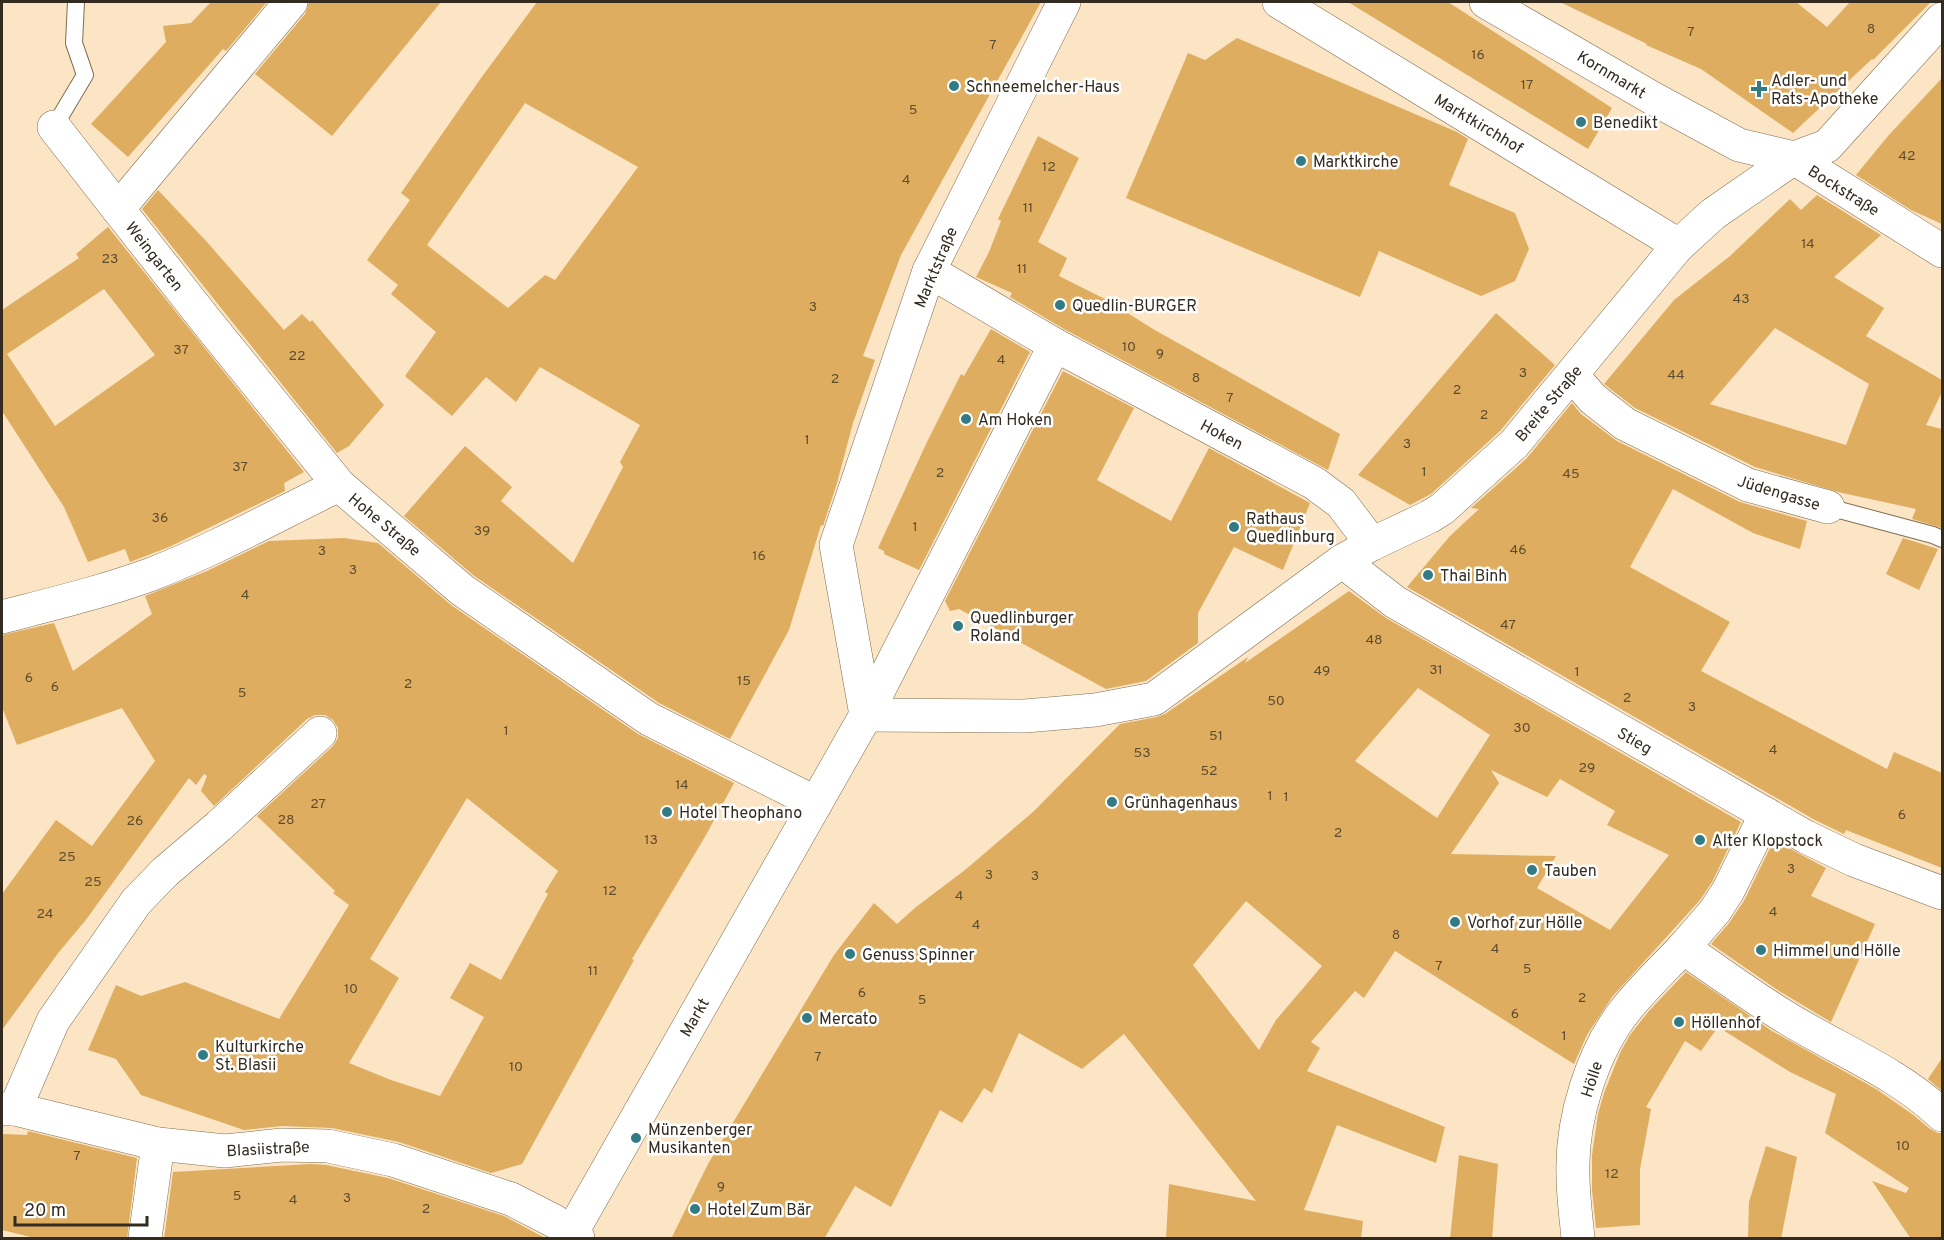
<svg xmlns="http://www.w3.org/2000/svg" width="1944" height="1240" font-family="Overpass,sans-serif">
  <rect width="100%" height="100%" fill="#fbe5c5"/>
  <g fill="#dead60" fill-rule="evenodd">
    <path d="M211,2h56l-41,49 -3,-2 -95,108 -37,-33 75,-82 -3,-16 28,-3z"/>
    <path d="M309,2h132l-109,134 -77,-62 50,-60z"/>
    <path d="M537,2h504l-140,253 -38,101 12,4 -22,63 -16,60 -14,43 -2,-1 -32,105 -59,109 -71,-36 -186,-128 -69,-59 61,-70 47,41 -11,14 72,62 50,-96 -3,-5 20,-37 -100,-58 -24,35 -30,-25 -34,39 -47,-40 31,-44 -45,-38 7,-9 -31,-25 43,-60 -9,-7 80,-115zM525,103l113,64 -83,113 -10,-5 -37,33 -81,-63z"/>
    <path d="M1348,2h100l164,106 -24,41z"/>
    <path d="M1560,2h236l31,25 23,-25h81l-58,58 -1,-1 -79,74 -92,-64 -55,-24 1,-1z"/>
    <path d="M1237,38l220,94 11,7 -19,46 66,28 14,36 -14,32 -34,15 -102,-45 -19,46 -234,-99 62,-145 17,7z"/>
    <path d="M1942,78v146l-31,-14 -55,-35 32,-39z"/>
    <path d="M1038,136l41,22 -41,84 29,16 -8,18 48,24 46,29 187,105 -12,36 -264,-141 -54,-32 2,-4 -36,-16 13,-25 12,-31 -3,-2z"/>
    <path d="M158,190l49,52 77,88 18,-16 8,8 2,-2 72,85 -35,41 -12,7 -195,-244z"/>
    <path d="M1817,195l64,40 -47,42 50,31 -18,28 76,44v12l-16,33 16,4v99l-30,-9 4,-10 -78,-17 -83,-25 -120,-59 -31,-24 70,-84 56,-44 60,-57 11,11zM1775,328l94,56 -23,61 -136,-41z"/>
    <path d="M108,227l196,245 -20,11 1,8 -116,56 -39,15 -5,-13 -37,13 -24,-55 -62,-96v-101l77,-52 -3,-4zM104,289l51,66 -100,71 -48,-72z"/>
    <path d="M1496,313l59,52 -55,66 -69,63 -21,11 -52,-30z"/>
    <path d="M991,329l39,23 -111,218 -35,-16v-3l-6,-3 49,-106 34,-68 3,2z"/>
    <path d="M1063,371l71,37 -37,72 74,41 38,-73 101,55 -27,67 -49,-23 -36,66v30l-52,38 -40,8 -147,-80 -9,2 -5,-10z"/>
    <path d="M1572,403l9,11 36,27 123,61 67,19 -7,28 -47,-16 -80,-44 -43,78 100,55 -29,49 186,98 7,-17 48,21v95l-96,-38 -2,4 -29,-14 -408,-233 43,-51 29,-27 -8,-1 56,-50z"/>
    <path d="M344,538l34,5 73,62 187,129 96,49 -28,52 -74,124 2,1 -112,204 -31,9 -92,-31 -67,-14 -50,-2 -38,4 -103,-35 -25,-36 -28,-9 28,-65 25,11 44,-14 94,37 70,-114 -16,-12 2,-2 -78,-75 76,-70 5,-8v-10l-5,-8 -8,-5h-10l-8,4 -93,87 -13,-15 6,-15 -3,-2 -8,11 -7,-7 -104,143 -26,31 -57,78v-136l54,-74 36,26 63,-85 -33,-53 -105,37 -15,-38v-72l52,-12 19,48 79,-57 -7,-18 62,-25 62,-30zM467,798l91,73 -13,21 3,2 -47,86 -31,-17 -20,35 34,19 -44,79 -49,-16 -42,-17 50,-85 -29,-19z"/>
    <path d="M1903,538l35,11 -19,41 -33,-16z"/>
    <path d="M1349,591l37,27 355,204 -29,60 -12,18 -88,97 -25,38 -13,29 -179,-113 -31,47 -9,-7 -44,51 9,6 -13,23 138,56 -9,36 -99,-38 -33,85 59,11 -2,18h-195l3,-55 87,17 -132,-167 -42,35 -63,-36 -27,60 -8,-5 -22,35 -22,-13 -49,97 -36,-21 -31,53h-153l37,-75 112,-186 14,-23 40,-52 23,21 19,-17 49,-37 69,-59 86,-87 37,-7 8,-3 83,-57 -3,6zM1418,688l72,47 -53,83 -82,-57zM1491,770l56,27 13,-18 55,32 -8,14 62,30 -59,75 -73,-42 19,-32 -105,-2 48,-71zM1246,901l76,65 -46,54 -17,30 -66,-85z"/>
    <path d="M1774,840l52,28 -15,28 64,28 -44,98 -52,-31 -68,-47 18,-21 15,-22z"/>
    <path d="M1686,972l86,59 104,58 36,25 18,15 8,4h4v106h-31l-39,-58 34,12 3,-5 -84,-55 11,-39 -46,-22 -72,-45 -17,24 -16,-10 -39,66 5,2 -11,60v56l-44,3 -4,-38v-35l6,-41 6,-21 16,-40 10,-18 18,-23z"/>
    <path d="M1942,1058v33l-14,-12z"/>
    <path d="M28,1131l109,27 -10,81h-88l-37,-9v-96l25,1z"/>
    <path d="M1766,1146l31,11 -16,82h-33l1,-37z"/>
    <path d="M1459,1155l39,9 -6,75h-42z"/>
    <path d="M311,1164l15,1 62,13 116,38 43,23h-383l9,-67z"/>
  </g>
  <g fill="none" stroke-linecap="round" stroke-linejoin="round">
    <g stroke="#816e51" stroke-width="18">
      <g id="lane">
        <path d="M54,127l31,-52 -11,-32 2,-41"/>
        <path d="M1828,507l105,28 9,4"/>
      </g>
    </g>
    <g stroke="#816e51" stroke-width="34">
      <g id="street">
        <path d="M291,2l-173,207 89,113 132,163"/>
        <path d="M1279,2l388,236 10,9"/>
        <path d="M1486,2l168,97 85,46 55,13 148,93"/>
        <path d="M54,127l64,82"/>
        <path d="M929,271l126,74 259,138 27,20 31,41"/>
        <path d="M1572,375l21,24 32,25 123,61 80,22"/>
        <path d="M1342,561l53,41 411,235 48,23 88,33"/>
        <path d="M2,617c50,-13 101,-25 150,-43 64,-25 125,-59 187,-89l123,105 187,129 167,84"/>
        <path d="M866,715l159,1 70,-6 59,-11 188,-138 30,-17 57,-27 13,-8 72,-65 163,-197 36,-33 81,-56 33,-12 115,-127"/>
        <path d="M866,715l-30,-170 93,-274 135,-269"/>
        <path d="M1683,948l32,-37 13,-20 38,-77"/>
        <path d="M2,1109h13l143,35 67,7 57,-6 46,1 65,14 118,39 43,22 18,11 6,6"/>
        <path d="M15,1109l38,-88 83,-119 29,-30 54,-46 101,-93"/>
        <path d="M572,1232l294,-517 189,-370"/>
        <path d="M145,1238l13,-94"/>
        <path d="M1578,1238c-2,-21 -5,-42 -5,-63 -2,-55 19,-124 54,-167 17,-21 37,-40 56,-60 33,22 65,46 99,67 54,34 114,56 160,100"/>
      </g>
    </g>
    <use href="#lane" stroke="#fff" stroke-width="16"/>
    <use href="#street" stroke="#fff" stroke-width="33"/>
  </g>
  <g fill="#327a84" stroke="#fff" stroke-width="2">
    <circle cx="954" cy="86" r="6"/>
    <path d="M1756 80h6v6h6v6h-6v6h-6v-6h-6v-6h6z"/>
    <circle cx="1581" cy="122" r="6"/>
    <circle cx="1301" cy="161" r="6"/>
    <circle cx="1060" cy="305" r="6"/>
    <circle cx="966" cy="419" r="6"/>
    <circle cx="1234" cy="527" r="6"/>
    <circle cx="1428" cy="575" r="6"/>
    <circle cx="958" cy="626" r="6"/>
    <circle cx="1112" cy="802" r="6"/>
    <circle cx="667" cy="812" r="6"/>
    <circle cx="1700" cy="840" r="6"/>
    <circle cx="1532" cy="870" r="6"/>
    <circle cx="1455" cy="922" r="6"/>
    <circle cx="1761" cy="950" r="6"/>
    <circle cx="850" cy="954" r="6"/>
    <circle cx="807" cy="1018" r="6"/>
    <circle cx="1679" cy="1022" r="6"/>
    <circle cx="203" cy="1055" r="6"/>
    <circle cx="636" cy="1138" r="6"/>
    <circle cx="695" cy="1209" r="6"/>
  </g>
  <g text-anchor="middle" stroke-width="5" stroke-linejoin="round" paint-order="stroke">
    <g font-size="14" fill="#5e4c2f">
      <text x="1871" y="33">8</text>
      <text x="1691" y="36">7</text>
      <text x="993" y="49">7</text>
      <text x="1478" y="59">16</text>
      <text x="1527" y="89">17</text>
      <text x="913" y="114">5</text>
      <text x="1907" y="160">42</text>
      <text x="1049" y="171">12</text>
      <text x="906" y="184">4</text>
      <text x="1028" y="212">11</text>
      <text x="1808" y="248">14</text>
      <text x="110" y="263">23</text>
      <text x="1022" y="273">11</text>
      <text x="1741" y="303">43</text>
      <text x="813" y="311">3</text>
      <text x="1129" y="351">10</text>
      <text x="181" y="354">37</text>
      <text x="1160" y="358">9</text>
      <text x="297" y="360">22</text>
      <text x="1001" y="364">4</text>
      <text x="1523" y="377">3</text>
      <text x="1676" y="379">44</text>
      <text x="1196" y="382">8</text>
      <text x="835" y="383">2</text>
      <text x="1457" y="394">2</text>
      <text x="1230" y="402">7</text>
      <text x="1484" y="419">2</text>
      <text x="807" y="444">1</text>
      <text x="1407" y="448">3</text>
      <text x="240" y="471">37</text>
      <text x="1424" y="476">1</text>
      <text x="940" y="477">2</text>
      <text x="1571" y="478">45</text>
      <text x="160" y="522">36</text>
      <text x="915" y="531">1</text>
      <text x="482" y="535">39</text>
      <text x="1518" y="554">46</text>
      <text x="322" y="555">3</text>
      <text x="759" y="560">16</text>
      <text x="353" y="574">3</text>
      <text x="245" y="599">4</text>
      <text x="1508" y="629">47</text>
      <text x="1374" y="644">48</text>
      <text x="1436" y="674">31</text>
      <text x="1322" y="675">49</text>
      <text x="1577" y="676">1</text>
      <text x="29" y="682">6</text>
      <text x="744" y="685">15</text>
      <text x="408" y="688">2</text>
      <text x="55" y="691">6</text>
      <text x="242" y="697">5</text>
      <text x="1627" y="702">2</text>
      <text x="1276" y="705">50</text>
      <text x="1692" y="711">3</text>
      <text x="1522" y="732">30</text>
      <text x="506" y="735">1</text>
      <text x="1216" y="740">51</text>
      <text x="1773" y="754">4</text>
      <text x="1142" y="757">53</text>
      <text x="1587" y="772">29</text>
      <text x="1209" y="775">52</text>
      <text x="682" y="789">14</text>
      <text x="1270" y="800">1</text>
      <text x="1286" y="801">1</text>
      <text x="318" y="808">27</text>
      <text x="1902" y="819">6</text>
      <text x="286" y="824">28</text>
      <text x="135" y="825">26</text>
      <text x="1338" y="837">2</text>
      <text x="651" y="844">13</text>
      <text x="67" y="861">25</text>
      <text x="1791" y="873">3</text>
      <text x="989" y="879">3</text>
      <text x="1035" y="880">3</text>
      <text x="93" y="886">25</text>
      <text x="610" y="895">12</text>
      <text x="959" y="900">4</text>
      <text x="1773" y="916">4</text>
      <text x="45" y="918">24</text>
      <text x="976" y="929">4</text>
      <text x="1396" y="939">8</text>
      <text x="1495" y="953">4</text>
      <text x="1439" y="970">7</text>
      <text x="1527" y="973">5</text>
      <text x="593" y="975">11</text>
      <text x="351" y="993">10</text>
      <text x="862" y="997">6</text>
      <text x="1582" y="1002">2</text>
      <text x="922" y="1004">5</text>
      <text x="1515" y="1018">6</text>
      <text x="1564" y="1040">1</text>
      <text x="818" y="1061">7</text>
      <text x="516" y="1071">10</text>
      <text x="1903" y="1150">10</text>
      <text x="77" y="1160">7</text>
      <text x="1612" y="1178">12</text>
      <text x="721" y="1191">9</text>
      <text x="237" y="1200">5</text>
      <text x="347" y="1202">3</text>
      <text x="293" y="1204">4</text>
      <text x="426" y="1213">2</text>
    </g>
    <g font-size="16" fill="#332b1f" stroke="#fff">
      <text transform="translate(1612 74) rotate(31)" y="6">Kornmarkt</text>
      <text transform="translate(1479 123) rotate(31)" y="6">Marktkirchhof</text>
      <text transform="translate(1844 190) rotate(32)" y="6">Bockstraße</text>
      <text transform="translate(155 256) rotate(52)" y="6">Weingarten</text>
      <text transform="translate(935 267) rotate(-67)" y="6">Marktstraße</text>
      <text transform="translate(1548 403) rotate(-50)" y="6">Breite Straße</text>
      <text transform="translate(1222 434) rotate(28)" y="6">Hoken</text>
      <text transform="translate(1779 492) rotate(17)" y="6">Jüdengasse</text>
      <text transform="translate(385 524) rotate(40)" y="6">Hohe Straße</text>
      <text transform="translate(1635 740) rotate(30)" y="6">Stieg</text>
      <text transform="translate(694 1017) rotate(-60)" y="6">Markt</text>
      <text transform="translate(1591 1079) rotate(-72)" y="6">Hölle</text>
      <text transform="translate(268 1148) rotate(-3)" y="6">Blasiistraße</text>
    </g>
    <g font-size="16" fill="#332b1f" stroke="#fff" text-anchor="start">
      <text x="1771" y="86">Adler- und<tspan x="1771" dy="18">Rats-Apotheke</tspan></text>
      <text x="966" y="92">Schneemelcher-Haus</text>
      <text x="1593" y="128">Benedikt</text>
      <text x="1313" y="167">Marktkirche</text>
      <text x="1072" y="311">Quedlin-BURGER</text>
      <text x="978" y="425">Am Hoken</text>
      <text x="1246" y="524">Rathaus<tspan x="1246" dy="18">Quedlinburg</tspan></text>
      <text x="1440" y="581">Thai Binh</text>
      <text x="970" y="623">Quedlinburger<tspan x="970" dy="18">Roland</tspan></text>
      <text x="1124" y="808">Grünhagenhaus</text>
      <text x="679" y="818">Hotel Theophano</text>
      <text x="1712" y="846">Alter Klopstock</text>
      <text x="1544" y="876">Tauben</text>
      <text x="1467" y="928">Vorhof zur Hölle</text>
      <text x="1773" y="956">Himmel und Hölle</text>
      <text x="862" y="960">Genuss Spinner</text>
      <text x="819" y="1024">Mercato</text>
      <text x="1691" y="1028">Höllenhof</text>
      <text x="215" y="1052">Kulturkirche<tspan x="215" dy="18">St. Blasii</tspan></text>
      <text x="648" y="1135">Münzenberger<tspan x="648" dy="18">Musikanten</tspan></text>
      <text x="707" y="1215">Hotel Zum Bär</text>
    </g>
  </g>
  <rect width="1944" height="1240" fill="none" stroke="#332b1f" stroke-width="6"/>
  <path d="M15 1216v9h132v-9" fill="none" stroke="#332b1f" stroke-width="3"/>
  <text x="24" y="1216" font-size="18" fill="#332b1f" stroke="#ffffff" stroke-width="4.5" paint-order="stroke">20 m</text>
</svg>
